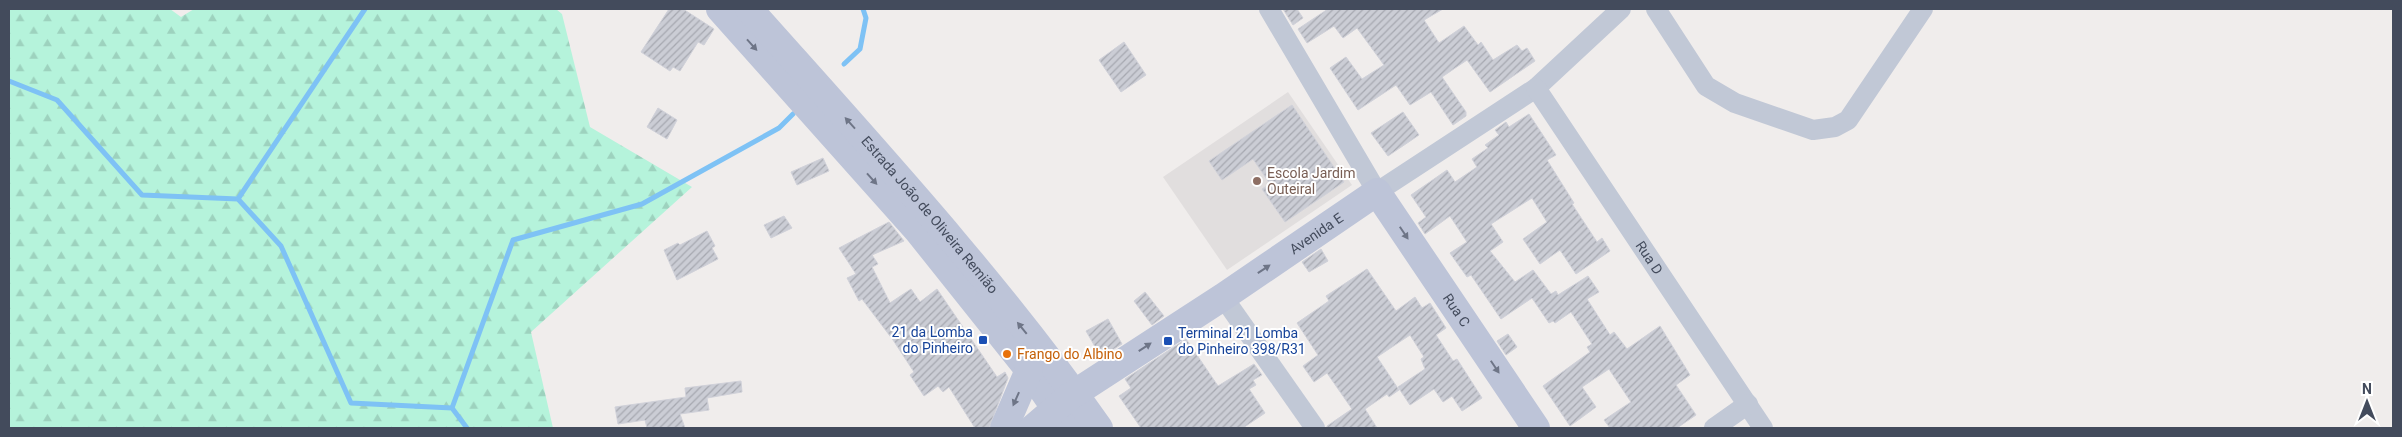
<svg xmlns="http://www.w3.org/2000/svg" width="2402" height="437" font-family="Roboto,sans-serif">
  <defs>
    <pattern id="forest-firs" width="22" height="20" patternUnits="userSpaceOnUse" patternTransform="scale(1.25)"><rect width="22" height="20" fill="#b5f3db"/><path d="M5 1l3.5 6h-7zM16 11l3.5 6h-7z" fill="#9dd2be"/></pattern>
    <pattern id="building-hatch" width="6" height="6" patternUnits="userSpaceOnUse" patternTransform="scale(1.25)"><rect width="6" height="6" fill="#cbcdd5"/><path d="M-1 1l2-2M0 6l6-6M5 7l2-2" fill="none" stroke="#a6a8b0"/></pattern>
  </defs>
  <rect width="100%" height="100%" fill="#f0edec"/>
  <path fill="#e1dede" d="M1288,92l64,93 -125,85 -64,-93z"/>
  <path fill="url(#forest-firs)" d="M9,9h161l11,8 13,-8h362l6,5 28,113 102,60 -161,145 22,96h-544z"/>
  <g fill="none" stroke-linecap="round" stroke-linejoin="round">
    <g stroke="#7ec2f5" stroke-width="5">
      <path d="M844,64l16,-15 6,-31 -3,-9"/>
      <path d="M9,81l48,19 85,95 96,4 43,47 70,157 101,5 15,20"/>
      <path d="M238,199l127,-190"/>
      <path d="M452,408l61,-168 129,-36 137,-76 14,-14"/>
    </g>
  </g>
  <g fill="url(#building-hatch)" stroke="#d0d1d9">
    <path d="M669,9h14l31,20 -10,16 -6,-3 -18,29 -7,-4 -3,4 -29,-19z"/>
    <path d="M1283,9h14l6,9 -10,7z"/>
    <path d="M1328,9h115l-19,11 15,23 25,-17 14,19 3,-3 12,18 24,-15 5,6 5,-3 8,13 -45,31 -23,-32 -25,17 24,35v4l-13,9 -22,-33 -21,13 -14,-20 -38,25 -28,-42 16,-11 16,22 22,-14 -27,-37 -14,10 -9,-12 -27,17 -9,-14z"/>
    <path d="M1124,42l22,33 -25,17 -22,-32z"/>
    <path d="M1292,105l52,77 -59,40 -23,-33 8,-5 -17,-25 -31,21 -13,-19z"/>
    <path d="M658,108l19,12 -10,19 -20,-12z"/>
    <path d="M1403,112l16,23 -31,21 -17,-23z"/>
    <path d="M1529,114l27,41 -9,5 27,43 -2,1 25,38 5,-4 8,13 -34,23 -16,-24 -20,14 -17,-25 24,-17 -15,-24 -41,26 12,18 -13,9 25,31 18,-12 18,24 5,-3 2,4 30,-19 11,16 -12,7 23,36 4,-3 13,17 33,-23 30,49 -14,10 20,30 -19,13h-67l-6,-8 27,-18 -22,-33 -27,18 14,20 -26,19 -27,-40 47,-34 -3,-5 5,-3 -21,-32 -16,11 -2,-2 -4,2 -17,-25 -31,21 -30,-44 -4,2 -17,-24 17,-11 -17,-26 -25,18 -7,-11 8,-6 -15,-22 36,-25 8,12 22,-15 -5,-8 16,-11 -3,-3 14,-10 -4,-5 11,-8 3,5z"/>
    <path d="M823,158l6,13 -32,14 -6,-13z"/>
    <path d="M784,216l8,12 -21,10 -7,-13z"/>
    <path d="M889,222l15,19 -32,14 6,9 -6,3 18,36 21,-14 9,13 17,-13 60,88 8,-5 3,6 -19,50h-14l-26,-41 -6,5 -5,-6 -14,10 -14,-21 4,-3 -21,-32 -31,-41 -3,2 -12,-23 9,-4 -17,-26z"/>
    <path d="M707,231l8,15 -3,2 6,11 -41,21 -13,-30 14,-7 2,2z"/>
    <path d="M1321,249l7,12 -19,11 -7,-10z"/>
    <path d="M1367,269l29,42 19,-14 7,11 8,-5 16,25 -10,7 17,26 4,-2 25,39 -20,13 -10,-15 -9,6 -9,-13 -24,16 -12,-18 27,-18 -4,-10 3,-2 -14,-22 -33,22 22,33 -10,7 -2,-3 -22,15 12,19h-50v-2l25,-17 -25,-36 -13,9 -11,-16 15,-11 -21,-32 32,-22 -3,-5z"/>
    <path d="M1145,292l19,24 -12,9 -18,-24z"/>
    <path d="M1108,319l14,25 -21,13 -15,-26z"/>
    <path d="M1508,334l9,13 -11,8 -9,-14z"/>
    <path d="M1186,339l32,47 36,-22 8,11 -9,5 3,5 -7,4 16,24 -22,15h-102l-22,-32 12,-8 -6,-9z"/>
    <path d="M741,381l1,11 -35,6 2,12 -29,4 5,14h-38l-2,-8 -27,4 -3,-17 71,-10 -1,-9z"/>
  </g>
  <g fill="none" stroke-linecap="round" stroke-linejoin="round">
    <g stroke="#c1c8d6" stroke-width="20">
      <path d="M1269,9l108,183 159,-104 85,-79"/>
      <path d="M1656,9l50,77 29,17 78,27 22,-3 13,-7 75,-111"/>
      <path id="s1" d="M1536,88l227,340"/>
      <path d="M1223,297l92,131"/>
      <path d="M1714,428l34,-24"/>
    </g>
    <g stroke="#bdc4d8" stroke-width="28">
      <path d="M720,9l198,222 111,139 40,58"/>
      <path id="s2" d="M749,9c121,136 245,270 350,419"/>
      <path d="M1004,428l25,-58"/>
      <path id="s3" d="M1033,428l36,-31 154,-100 154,-105 159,236"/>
    </g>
  </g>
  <defs><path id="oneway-solid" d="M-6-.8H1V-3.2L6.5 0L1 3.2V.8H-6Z" transform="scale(1.25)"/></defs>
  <g fill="#6e7587">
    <use href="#oneway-solid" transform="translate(752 45) rotate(48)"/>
    <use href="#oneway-solid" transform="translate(850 123) rotate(-132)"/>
    <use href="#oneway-solid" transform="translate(872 179) rotate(48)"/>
    <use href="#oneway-solid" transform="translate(1404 233) rotate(56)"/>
    <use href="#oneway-solid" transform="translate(1264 269) rotate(-34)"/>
    <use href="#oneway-solid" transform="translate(1022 328) rotate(-129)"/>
    <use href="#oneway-solid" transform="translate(1145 347) rotate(-33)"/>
    <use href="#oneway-solid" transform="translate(1495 367) rotate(56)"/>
    <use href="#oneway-solid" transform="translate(1016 399) rotate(114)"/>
  </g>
  <circle fill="#8d6e63" stroke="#fff" stroke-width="2" cx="1257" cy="181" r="5"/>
  <g fill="#1a4fb4" stroke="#fff" stroke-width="2">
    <rect x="978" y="335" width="10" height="10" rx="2.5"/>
    <rect x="1163" y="336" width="10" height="10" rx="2.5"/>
  </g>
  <circle fill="#e8710a" stroke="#fff" stroke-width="2" cx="1007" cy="354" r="5"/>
  <g text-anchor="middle" stroke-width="4" stroke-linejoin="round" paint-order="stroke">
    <g font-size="14" fill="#785e54" stroke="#fff" text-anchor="start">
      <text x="1267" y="178">Escola Jardim<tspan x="1267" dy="16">Outeiral</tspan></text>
    </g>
    <g font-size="14" fill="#434b5c" stroke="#fff">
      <text dy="5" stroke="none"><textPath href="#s2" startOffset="274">Estrada João de Oliveira Remião</textPath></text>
      <text dy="5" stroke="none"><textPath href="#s3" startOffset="344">Avenida E</textPath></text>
      <text dy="5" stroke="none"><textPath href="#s1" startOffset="204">Rua D</textPath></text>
      <text dy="5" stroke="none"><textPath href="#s3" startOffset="560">Rua C</textPath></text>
    </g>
    <g font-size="14" fill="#164399" stroke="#fff" text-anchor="end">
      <text x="973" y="337">21 da Lomba<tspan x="973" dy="16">do Pinheiro</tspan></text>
      <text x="1178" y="338" text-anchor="start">Terminal 21 Lomba<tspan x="1178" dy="16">do Pinheiro 398/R31</tspan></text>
    </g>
    <g font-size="14" fill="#c56008" stroke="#fff" text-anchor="start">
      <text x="1017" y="359">Frango do Albino</text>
    </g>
  </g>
  <rect width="2402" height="437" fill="none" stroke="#434b5c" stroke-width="20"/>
  <g transform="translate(2367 402)" stroke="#ffffff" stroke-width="4" paint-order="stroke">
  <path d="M0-4L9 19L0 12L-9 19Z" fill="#434b5c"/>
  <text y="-8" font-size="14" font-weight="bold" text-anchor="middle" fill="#434b5c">N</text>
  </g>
</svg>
